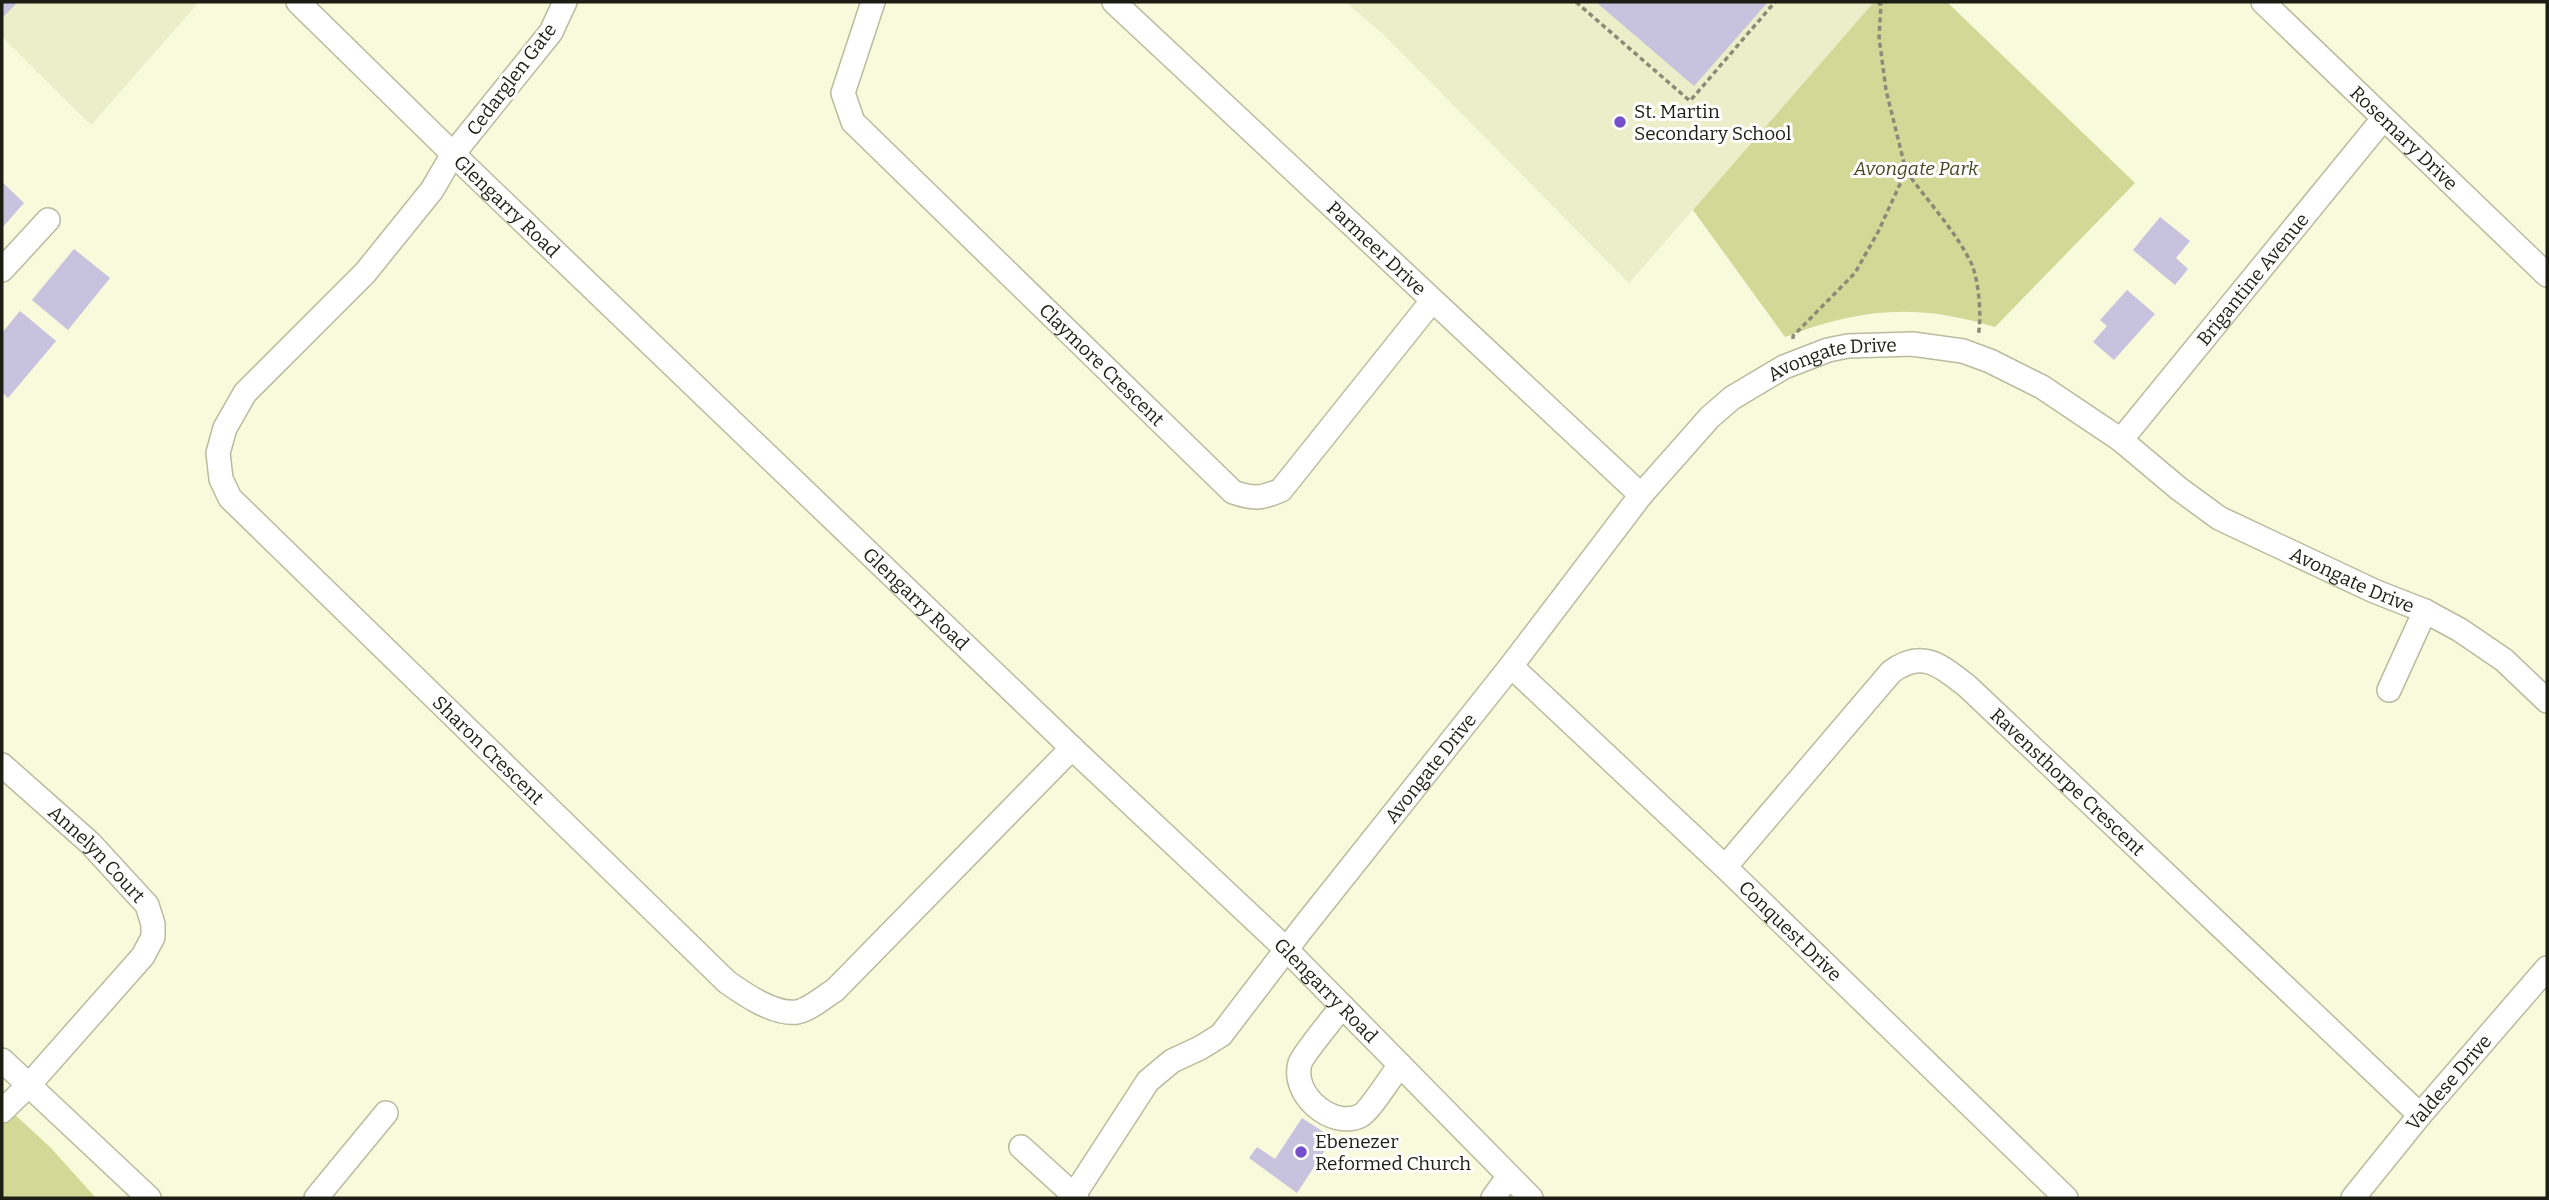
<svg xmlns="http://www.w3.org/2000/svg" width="2549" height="1200" font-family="Bitter,serif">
  <rect width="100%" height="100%" fill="#f7fadb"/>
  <g fill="#ebeec8">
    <path d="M2,2h197l-108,123 -89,-88z"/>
    <path d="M1346,2h528l-245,281 -246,-249z"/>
  </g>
  <g fill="#d4d897">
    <path d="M1874,2h73l188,181 -140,144c-78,-24 -135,-19 -210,10l-92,-127z"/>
    <path d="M2,1103l48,44 46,51h-94z"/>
  </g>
  <g fill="#c7c2de">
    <path d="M2,2h16l-16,16z"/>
    <path d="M1596,2h172l-74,84z"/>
    <path d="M2,182l22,21 -22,25z"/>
    <path d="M2160,217l30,24 -14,17 12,11 -13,16 -42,-35z"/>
    <path d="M74,249l36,29 -42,52 -36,-30z"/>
    <path d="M2127,290l28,24 -41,46 -21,-18 14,-16 -7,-6z"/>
    <path d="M20,311l36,30 -48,57 -6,-6v-59z"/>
    <path d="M1302,1118l31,20 -36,55 -48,-35 8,-11 18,12z"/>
  </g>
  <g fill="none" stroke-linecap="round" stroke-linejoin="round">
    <g stroke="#b9bb9e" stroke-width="26">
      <g id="minor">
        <path id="s1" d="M298,2l155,152 619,594 214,201 245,249"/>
        <path id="s2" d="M565,2l-14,30 -98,122 -21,36 -67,83 -120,120 -20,35 -7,25 3,26 9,19 497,484c17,12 47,33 70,30 12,-2 27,-15 38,-22l237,-242"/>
        <path id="s3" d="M873,2l-30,91 10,29 380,370c20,7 28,7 48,-2l151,-189"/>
        <path id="s4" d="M1114,2l527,493"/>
        <path id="s5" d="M2263,2l284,273"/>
        <path d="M2,270l46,-50"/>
        <path id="s6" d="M2121,440l262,-321"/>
        <path id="s7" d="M1511,666l214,201 341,331"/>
        <path d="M2389,690l36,-79"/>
        <path id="s8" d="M2,765l88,78 57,62 6,19v13l-10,19 -114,129 -27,26"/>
        <path id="s9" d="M1725,867l166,-195c31,-23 49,-7 76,14l453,429"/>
        <path d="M1342,1006c-7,10 -39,48 -42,57 -9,31 31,66 60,53 9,-4 32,-41 40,-51"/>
        <path d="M2,1060l147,138"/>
        <path d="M1021,1147l56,51"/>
        <path id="s10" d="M1074,1195l74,-114 24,-20 28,-13 21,-13 81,-106 209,-263 130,-171 69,-78 22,-19 52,-31 44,-17 20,-4 64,-2 51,7 27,10 52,26 79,53 57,48 41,30 155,73 51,20 35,19 44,30 43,41"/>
        <path d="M316,1198l70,-85"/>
        <path d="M1493,1198l16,-22"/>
        <path id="s11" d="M2353,1198l67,-83 127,-147"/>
      </g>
    </g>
    <g stroke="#8a8c77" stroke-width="3.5" stroke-dasharray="5 3.5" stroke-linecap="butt">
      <path d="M1576,2l114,99 85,-99"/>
      <path d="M1906,171c20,28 52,63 66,94 7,17 10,54 6,71"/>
      <path d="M1793,339v-3l62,-63 23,-41 28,-61 -20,-81 -7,-53 2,-32 -3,-3"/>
    </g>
    <use href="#minor" stroke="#fff" stroke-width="23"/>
  </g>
  <g fill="#7650c9" stroke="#fff" stroke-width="2.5">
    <circle cx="1620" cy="122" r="7"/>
    <circle cx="1301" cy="1152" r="7"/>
  </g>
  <g text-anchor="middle" stroke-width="6" stroke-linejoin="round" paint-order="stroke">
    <g font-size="19" fill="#1d1e13" stroke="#fff">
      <text transform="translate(511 79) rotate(-53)" y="7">Cedarglen Gate</text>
      <text dy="7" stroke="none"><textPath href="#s5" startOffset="196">Rosemary Drive</textPath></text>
      <text dy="7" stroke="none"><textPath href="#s1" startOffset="292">Glengarry Road</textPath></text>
      <text dy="7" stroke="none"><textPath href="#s4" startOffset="360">Parmeer Drive</textPath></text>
      <text dy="7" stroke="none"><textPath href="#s6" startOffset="208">Brigantine Avenue</textPath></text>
      <text dy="7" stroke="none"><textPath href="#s10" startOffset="1150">Avongate Drive</textPath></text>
      <text dy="7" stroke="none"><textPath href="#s3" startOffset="474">Claymore Crescent</textPath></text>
      <text dy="7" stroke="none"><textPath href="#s10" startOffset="1738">Avongate Drive</textPath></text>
      <text dy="7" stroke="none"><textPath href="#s1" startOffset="859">Glengarry Road</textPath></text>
      <text dy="7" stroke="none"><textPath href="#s2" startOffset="982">Sharon Crescent</textPath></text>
      <text dy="7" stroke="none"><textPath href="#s10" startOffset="562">Avongate Drive</textPath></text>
      <text dy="7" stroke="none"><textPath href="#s9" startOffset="481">Ravensthorpe Crescent</textPath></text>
      <text dy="7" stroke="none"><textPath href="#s8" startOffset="130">Annelyn Court</textPath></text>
      <text dy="7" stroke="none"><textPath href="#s7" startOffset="385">Conquest Drive</textPath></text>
      <text dy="7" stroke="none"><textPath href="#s1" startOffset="1426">Glengarry Road</textPath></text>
      <text dy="7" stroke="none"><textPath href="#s11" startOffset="150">Valdese Drive</textPath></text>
    </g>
    <g font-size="19" fill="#1d1e13" stroke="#fff" text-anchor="start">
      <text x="1634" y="118">St. Martin<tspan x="1634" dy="22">Secondary School</tspan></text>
      <text x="1315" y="1148">Ebenezer<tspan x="1315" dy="22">Reformed Church</tspan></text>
    </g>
    <g font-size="19" font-style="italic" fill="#474820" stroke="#fff">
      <text x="1916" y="175">Avongate Park</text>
    </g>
  </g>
  <rect width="2549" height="1200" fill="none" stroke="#1d1e13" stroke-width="7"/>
</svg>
